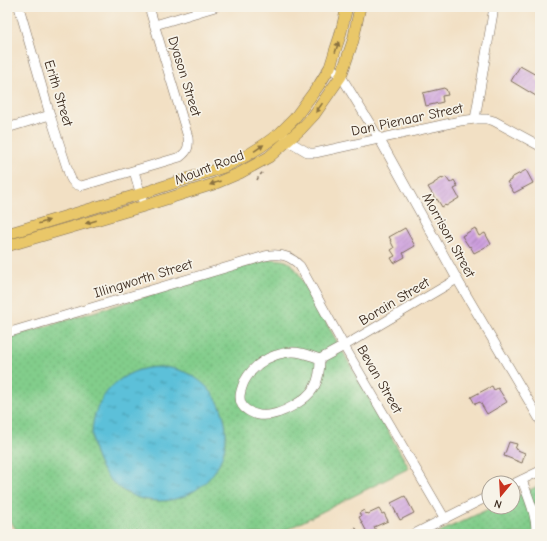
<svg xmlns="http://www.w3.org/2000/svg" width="547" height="541" font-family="'Comic Neue',sans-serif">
  <defs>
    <pattern id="grass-dots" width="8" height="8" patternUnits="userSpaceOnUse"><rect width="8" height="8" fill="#82cd8b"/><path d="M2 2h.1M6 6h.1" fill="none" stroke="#71b078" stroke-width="1.8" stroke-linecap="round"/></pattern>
    <pattern id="water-ripples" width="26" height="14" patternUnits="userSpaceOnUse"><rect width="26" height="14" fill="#5bc0d9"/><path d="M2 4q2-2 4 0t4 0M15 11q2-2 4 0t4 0" fill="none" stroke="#4c9caf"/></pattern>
    <pattern id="building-hatch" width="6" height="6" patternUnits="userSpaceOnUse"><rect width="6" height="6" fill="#cc9dde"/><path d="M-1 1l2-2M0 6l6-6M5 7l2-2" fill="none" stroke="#a780b3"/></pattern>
  </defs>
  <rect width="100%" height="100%" fill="#f7f3e8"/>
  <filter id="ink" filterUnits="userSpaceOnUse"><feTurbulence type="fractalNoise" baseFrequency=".025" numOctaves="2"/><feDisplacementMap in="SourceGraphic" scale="8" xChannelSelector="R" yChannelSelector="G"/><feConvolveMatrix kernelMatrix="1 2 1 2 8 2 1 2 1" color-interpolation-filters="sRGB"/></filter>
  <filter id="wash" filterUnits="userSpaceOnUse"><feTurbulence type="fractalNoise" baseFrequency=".012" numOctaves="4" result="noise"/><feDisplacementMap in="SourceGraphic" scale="16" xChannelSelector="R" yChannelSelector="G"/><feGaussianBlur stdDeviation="0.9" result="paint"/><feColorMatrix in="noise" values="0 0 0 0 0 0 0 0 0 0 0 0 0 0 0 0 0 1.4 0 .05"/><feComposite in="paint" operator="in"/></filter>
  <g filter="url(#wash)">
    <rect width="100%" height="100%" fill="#f2e0c4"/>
    <g fill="url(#grass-dots)" stroke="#5e7c54">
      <path d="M270,259c13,1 19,0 27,12l112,197 -131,66h-127l-1,-1 -12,-3 -5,4h-113l-13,-16v-180z"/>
      <path d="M540,485v49h-105l58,-27h20v-9z"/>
    </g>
    <circle fill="url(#water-ripples)" stroke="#4b757c" cx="159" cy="434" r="67"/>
    <g id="blocks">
      <g fill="url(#building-hatch)">
        <path d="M520,66l18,10 -2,3 4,3v7l-4,7 -25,-15z"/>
        <path d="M444,88l1,1h1l2,6 -6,1 1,6 -17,4 -3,-13z"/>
        <path d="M526,170l7,13 -19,10 -7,-11 4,-2v-2z"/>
        <path d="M446,177l4,6 4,-3 4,7 -4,2 5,9 -13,8 -1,-1 -3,2 -5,-8 -1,1 -8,-13 6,-3v-1l8,-5v1z"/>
        <path d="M405,228l10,18 -12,7 2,4 -11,6 -3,-5 4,-2 -4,-6 3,-2 -4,-8h1l-2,-3z"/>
        <path d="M475,228l4,8 6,-3 6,11 -17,9 -4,-7 -1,1 -7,-11z"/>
        <path d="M492,386l2,4 4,-2 9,14 -20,12 -7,-12 -5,2 -4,-7z"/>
        <path d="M509,442l8,2 -2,5 10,4 -3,10 -18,-7z"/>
        <path d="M405,496l9,17 -14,7 -9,-17z"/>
        <path d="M379,509l3,5 2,-1 4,8 -14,6 2,3 -8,4 -9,-17 2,-1 -2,-3 5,-3 2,4 1,-1 1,1z"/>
        <path d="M356,528l3,6h-17z"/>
      </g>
    </g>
  </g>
  <g filter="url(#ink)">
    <use href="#blocks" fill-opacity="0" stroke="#7b6a58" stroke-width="1"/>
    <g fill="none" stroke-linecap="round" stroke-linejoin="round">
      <g stroke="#7b6a58" stroke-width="10">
        <g id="minor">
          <path d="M19,7l31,108 20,62c2,5 5,8 11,9l99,-29c8,-6 9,-10 8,-20l-39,-130"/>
          <path d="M155,25l60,-18"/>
          <path d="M330,67l11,9 39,64 77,139 83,141"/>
          <path d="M475,119l19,-112"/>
          <path d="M7,128l43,-13"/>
          <path d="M284,136l4,5 9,5 12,7h6l145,-32 15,-2h12l7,2 46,25"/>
          <path d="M134,171l8,28"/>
          <path d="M7,333l258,-77c14,-3 25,-1 35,10l44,80 101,173"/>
          <path d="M320,359c0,24 -6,35 -27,47 -14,8 -32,14 -46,4 -5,-3 -7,-8 -7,-13 0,-5 2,-10 4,-15 7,-13 17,-22 32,-27 4,-1 10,-3 15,-3 10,-1 20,4 29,7l24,-13 113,-67"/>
          <path d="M522,480c6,17 15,35 14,54"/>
          <path d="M513,484l27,-13"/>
          <path d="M414,534l75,-38"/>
        </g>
      </g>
      <g stroke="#7b6a58" stroke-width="12">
        <g id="major">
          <path d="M7,234l133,-40 84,-27 22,-11 16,-10 18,-13 14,-14 25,-34 11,-18 5,-16 5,-15 7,-29"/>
          <path d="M7,246l137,-40 70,-22 26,-11 29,-16 32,-28 13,-14 27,-39 12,-35 7,-34"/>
        </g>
      </g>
      <path stroke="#7b6a58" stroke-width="1.5" stroke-dasharray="3 3" stroke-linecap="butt" d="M257,180l2,-4 4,-4"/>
      <use href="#minor" stroke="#fff" stroke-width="9"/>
      <use href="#major" stroke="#e9c769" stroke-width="11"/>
    </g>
    <defs><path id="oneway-solid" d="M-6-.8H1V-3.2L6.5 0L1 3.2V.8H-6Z"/></defs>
    <g fill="#897140">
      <use href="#oneway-solid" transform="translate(337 47) rotate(-72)"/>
      <use href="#oneway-solid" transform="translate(319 108) rotate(125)"/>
      <use href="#oneway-solid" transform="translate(259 148) rotate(-34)"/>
      <use href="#oneway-solid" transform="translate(215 183) rotate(160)"/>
      <use href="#oneway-solid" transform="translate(44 222) rotate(-17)"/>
      <use href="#oneway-solid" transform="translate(91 222) rotate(164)"/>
    </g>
  </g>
  <g text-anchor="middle" stroke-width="3.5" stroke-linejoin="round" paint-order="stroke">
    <g font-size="14" fill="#3b2a1e" stroke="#f7f3e8">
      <text transform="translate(185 76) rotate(73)" y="5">Dyason Street</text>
      <text transform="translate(59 93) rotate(73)" y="5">Erith Street</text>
      <text transform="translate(407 119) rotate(-12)" y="5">Dan Pienaar Street</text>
      <text transform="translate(209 167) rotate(-21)" y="5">Mount Road</text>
      <text transform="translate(449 235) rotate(61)" y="5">Morrison Street</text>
      <text transform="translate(143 278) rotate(-17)" y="5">Illingworth Street</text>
      <text transform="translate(394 301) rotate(-31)" y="5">Borain Street</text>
      <text transform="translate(380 379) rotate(60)" y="5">Bevan Street</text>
    </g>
  </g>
  <rect width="547" height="541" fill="none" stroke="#f7f3e8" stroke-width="24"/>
  <g transform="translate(501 495) rotate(198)"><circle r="19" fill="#f7f3e8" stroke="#aca397"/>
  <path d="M0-3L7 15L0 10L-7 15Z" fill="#c8321e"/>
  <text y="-6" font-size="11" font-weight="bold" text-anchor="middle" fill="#3b2a1e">N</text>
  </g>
</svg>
